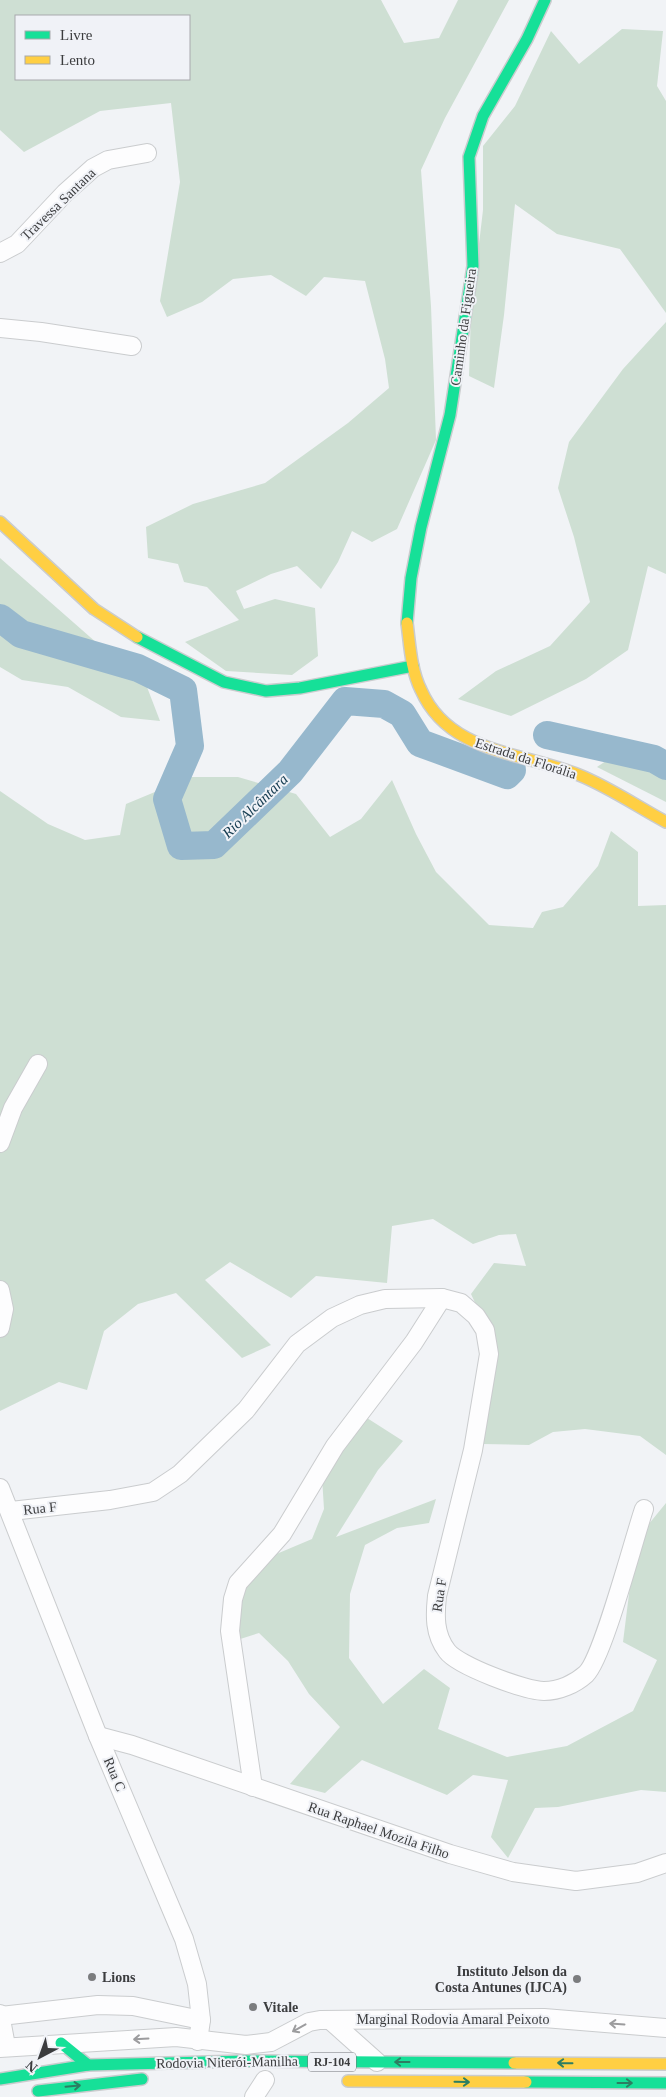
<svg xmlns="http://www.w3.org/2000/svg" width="666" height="2097" font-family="'Times New Roman',serif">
  <rect width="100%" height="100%" fill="#f1f3f6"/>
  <g fill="#cedfd3" fill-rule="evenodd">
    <path d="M0,0h381l23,43 35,-5 19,-38h51l-64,118 -24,52 10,136 5,134 -39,89 -25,13 -20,-11 -14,31 -17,27 -24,-23 -26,8 -35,17 8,18 31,-10 40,9 3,48 -26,19 -66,-4 -41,-29 54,-22 -32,-33 -23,-5 -6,-18 -30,-6 -2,-31 47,-23 72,-21 83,-60 41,-35 -4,-29 -20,-78 -41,-4 -18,19 -35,-21 -38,4 -31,23 -35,15 -7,-16 20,-119 -9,-79 -71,8 -76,41 -24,-22zM16,16h173v63h-173z"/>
    <path d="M622,29l41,2 -6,55 9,15v212l-46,-64 -63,-15 -42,-30 -11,111 -10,73 -25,-12 2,-64 12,-102v-64l32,-40 36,-75 28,33z"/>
    <path d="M666,322v252l-18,-8 -20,84 -42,29 -75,37 -53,-17 38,-28 54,-25 40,-44 -16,-65 -16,-49 11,-46 54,-73z"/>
    <path d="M0,558l147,129 13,34 -39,-4 -53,-30 -46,-7 -22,-13z"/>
    <path d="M628,746l38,15v41l-69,-35z"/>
    <path d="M191,777h47l58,17 34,43 31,-18 31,-39 24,54 20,38 53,53 44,3 9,-16 21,-5 35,-41 13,-35 27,21v54l28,-1v550l-26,-19 -55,-7 -32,3 -24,13 -46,-1 10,-103 -22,-47 23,-31 32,3 -10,-32 -17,1 -26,9 -40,-25 -41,7 -5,57 -71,-7 -25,22 -61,-36 -25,18 66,65 -29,13 -66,-65 -38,11 -34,27 -17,59 -28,-8 -59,29v-620l48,33 37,16 35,-5 6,-31z"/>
    <path d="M367,1418l36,23 -25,29 -42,67 100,-38 -7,24 -32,5 -32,17 -15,49 -1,64 34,46 41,-35 26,19 -12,41 69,28 60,-11 66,-35 24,-51 -34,-18 8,-64 17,-53 18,-22v289l-25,-2 -83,17 -23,1 -27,50 -17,-21 17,-57 -35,-5 -26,20 -85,-35 -37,33 -35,-9 50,-57 -31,-33 -21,-33 -29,-28 -25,8 11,-63 22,-20 45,-19 12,-30 -2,-32 25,-43z"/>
  </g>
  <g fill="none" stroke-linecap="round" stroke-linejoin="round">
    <g stroke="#97b8cd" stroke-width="28">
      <path d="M0,618l21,16 117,34 45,22 7,56 -23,53 14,47 33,-1 76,-73 55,-71 39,3 18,10 18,29 87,32 5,-5"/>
      <path d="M547,735l107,24 12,7"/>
    </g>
    <g stroke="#caccce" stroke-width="20">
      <g id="street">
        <path d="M0,253l17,-9 48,-51 28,-25 15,-8 39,-7"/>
        <path d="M0,328l41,4 91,14"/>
        <path d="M0,1143l13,-35 25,-44"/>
        <path d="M0,1290l4,19 -4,19"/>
        <path d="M0,1488l98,248 86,203 13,45 4,36 -3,21"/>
        <path d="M11,1511l99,-11 43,-8 27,-18 66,-64 51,-66 35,-26 28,-13 25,-6 57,-1 19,5 15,13 9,14 4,24 -16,96 -36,146c-2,19 -3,38 10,55 11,15 79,40 97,40 15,0 31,-7 42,-17 17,-16 48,-136 58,-165"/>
        <path d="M98,1736l34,9 318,109 63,18 63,9 61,-8 29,-10"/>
        <path d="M253,1787l-23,-156 3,-32 5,-16 44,-49 53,-88 79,-104 28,-44"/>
        <path d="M0,2014l6,32"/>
        <path d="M1,2016l97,-11 35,1 68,14"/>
        <path d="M330,2020l47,42"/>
        <path d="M0,2048l176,-11 70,8 25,-3 38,-20 11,-2 224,-2 122,10"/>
        <path d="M254,2097l11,-17"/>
      </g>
    </g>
    <g stroke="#caccce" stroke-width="14">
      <g id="fast">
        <path d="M407,623l4,-45 10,-51 29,-112 23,-149 -4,-109 14,-41 44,-77 18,-39"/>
        <path d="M137,637l87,45 42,9 34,-3 113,-22"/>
        <path d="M61,2043l27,22"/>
        <path d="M0,2079l88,-14 159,-4 267,2"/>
        <path d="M526,2082l140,1"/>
        <path d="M38,2091l104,-12"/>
      </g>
    </g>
    <g stroke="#caccce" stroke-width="14">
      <g id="slow">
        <path d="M0,522l94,87 43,28"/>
        <path d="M407,623c3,23 4,47 14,67 28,64 102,62 158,85 30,12 59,32 87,47"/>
        <path d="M514,2063l152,1"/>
        <path d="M348,2081l178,1"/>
      </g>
    </g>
    <use href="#street" stroke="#fdfdfe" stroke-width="18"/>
    <use href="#fast" stroke="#16e098" stroke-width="11"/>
    <use href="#slow" stroke="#ffcf43" stroke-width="11"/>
  </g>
  <defs><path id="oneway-shaft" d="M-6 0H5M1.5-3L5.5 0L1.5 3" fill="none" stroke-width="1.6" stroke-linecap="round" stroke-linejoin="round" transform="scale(1.25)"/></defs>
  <g stroke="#9c9c9e">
    <use href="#oneway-shaft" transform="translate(617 2024) rotate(-176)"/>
    <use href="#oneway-shaft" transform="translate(299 2028) rotate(151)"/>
    <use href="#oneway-shaft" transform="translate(141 2039) rotate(177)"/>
  </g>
  <g stroke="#2c7e62">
    <use href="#oneway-shaft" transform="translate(402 2062) rotate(-180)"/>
    <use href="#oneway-shaft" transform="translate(565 2063) rotate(-179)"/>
    <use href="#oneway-shaft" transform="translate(462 2082) rotate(1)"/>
    <use href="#oneway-shaft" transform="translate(625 2083)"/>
    <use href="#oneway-shaft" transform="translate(73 2086) rotate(-5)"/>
  </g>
  <g fill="#7b7c7e" stroke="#f0f2f7" stroke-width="2">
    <circle cx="92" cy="1977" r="5"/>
    <circle cx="577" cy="1979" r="5"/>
    <circle cx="253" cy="2007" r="5"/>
  </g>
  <g text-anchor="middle" stroke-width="4" stroke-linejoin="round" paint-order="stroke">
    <rect fill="#f0f2f7" stroke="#717376" stroke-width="1" x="308" y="2052.5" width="48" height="19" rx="4"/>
    <g font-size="12" font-weight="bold" fill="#3b3c3e">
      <text x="332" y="2066">RJ-104</text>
    </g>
    <g font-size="14" fill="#3b3c3e" stroke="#f0f2f7">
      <text transform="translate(58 204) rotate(-44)" y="5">Travessa Santana</text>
      <text transform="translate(463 327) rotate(-82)" y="5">Caminho da Figueira</text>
      <text transform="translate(526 758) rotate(18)" y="5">Estrada da Florália</text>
      <text transform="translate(40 1508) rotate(-6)" y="5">Rua F</text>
      <text transform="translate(439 1595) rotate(-81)" y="5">Rua F</text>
      <text transform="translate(115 1774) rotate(67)" y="5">Rua C</text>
      <text transform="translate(379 1830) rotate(19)" y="5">Rua Raphael Mozila Filho</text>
      <text x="453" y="2024">Marginal Rodovia Amaral Peixoto</text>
      <text transform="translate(227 2062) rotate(-1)" y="5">Rodovia Niterói-Manilha</text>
    </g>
    <g font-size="14" font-weight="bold" fill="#3b3c3e" stroke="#f0f2f7" text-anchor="start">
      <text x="567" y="1976" text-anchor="end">Instituto Jelson da<tspan x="567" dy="16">Costa Antunes (IJCA)</tspan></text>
      <text x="102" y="1982">Lions</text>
      <text x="263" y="2012">Vitale</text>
    </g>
    <g font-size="15" font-style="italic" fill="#153c51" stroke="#f0f2f7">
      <text transform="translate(255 806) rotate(-44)" y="5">Rio Alcântara</text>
    </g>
  </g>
  <rect x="15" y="15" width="175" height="65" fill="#f0f2f7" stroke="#a8a9ad"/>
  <rect x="25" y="31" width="25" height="8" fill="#16e098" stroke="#a8a9ad"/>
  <text x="60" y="40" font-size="15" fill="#3b3c3e">Livre</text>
  <rect x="25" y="56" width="25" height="8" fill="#ffcf43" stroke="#a8a9ad"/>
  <text x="60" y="65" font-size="15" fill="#3b3c3e">Lento</text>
  <g transform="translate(40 2057) rotate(221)" stroke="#f0f2f7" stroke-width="4" paint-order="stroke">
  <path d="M0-4L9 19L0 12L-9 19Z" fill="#3b3c3e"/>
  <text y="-8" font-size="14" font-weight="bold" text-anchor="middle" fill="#3b3c3e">N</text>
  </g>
</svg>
